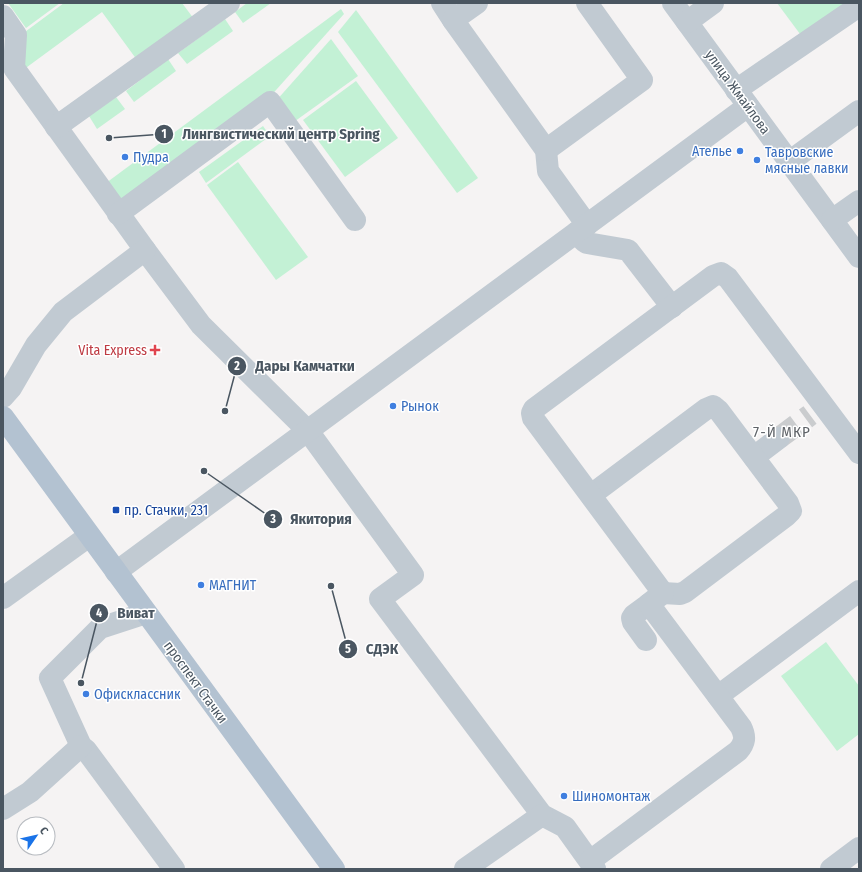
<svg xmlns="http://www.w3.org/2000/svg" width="862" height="872" font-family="'Fira Sans Condensed',sans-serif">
  <rect width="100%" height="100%" fill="#f5f3f3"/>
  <g fill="#c3f1d5">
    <path d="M8,3h52l-34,25z"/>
    <path d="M64,3h118l12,16 -57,41 -35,-48 -79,58 -17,-24z"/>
    <path d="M247,3h24l-28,20 -8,-11z"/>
    <path d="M777,3h74l-48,35z"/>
    <path d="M341,9l3,5 -76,85 -147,106 -15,-22z"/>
    <path d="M356,10l122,168 -21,15 -119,-161z"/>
    <path d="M225,19l8,12 -46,33 -9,-11z"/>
    <path d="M331,39l27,37 -67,48 -16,-22z"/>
    <path d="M168,59l8,12 -42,31 -8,-11z"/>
    <path d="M356,81l42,57 -53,39 -42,-57z"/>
    <path d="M116,97l9,12 -28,20 -8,-13z"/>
    <path d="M263,126l7,10 -64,47 -7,-11z"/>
    <path d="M238,162l70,95 -32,23 -69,-95z"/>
    <path d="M826,642l33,44v48l-22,17 -56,-75z"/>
  </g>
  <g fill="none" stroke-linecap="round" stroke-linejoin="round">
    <path stroke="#caccce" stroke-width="22" stroke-dasharray="22 11" stroke-linecap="butt" d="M779,438l31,-23"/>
    <g stroke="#c1cad2" stroke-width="22">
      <path d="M442,3l11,17"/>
      <path d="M477,3l-24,17 93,130 2,21 39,54"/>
      <path d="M673,3l186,254"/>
      <path d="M3,16l13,19 -2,33 131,182 56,75 107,106 105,144 -33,24 162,216 23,12 30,42"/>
      <path d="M687,22l26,-19"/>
      <path d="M736,90l123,-84"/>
      <path d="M56,127l173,-124"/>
      <path d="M546,150l96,-70 -55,-77"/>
      <path d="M789,162l70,-51"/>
      <path d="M118,214l152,-112 85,118"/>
      <path d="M832,220l27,-19"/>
      <path d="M576,233l8,8 3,2 41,7 44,57"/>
      <path d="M3,397l8,-9 25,-43 27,-33 82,-62"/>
      <path d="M754,457l25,-19"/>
      <path d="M591,495l115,-86 7,-3 6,5 69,92 3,8 -5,5 -101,76 -5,2 -17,-1"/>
      <path d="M116,572l632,-466"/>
      <path d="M3,598l86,-62"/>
      <path d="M146,613l-46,15 -50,50 31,68 5,4 88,119"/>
      <path d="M646,640l-13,-18 -1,-4 2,-3 15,-11"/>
      <path d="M718,696l141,-105"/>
      <path d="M3,809l27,-17 51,-46"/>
      <path d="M590,861l148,-110c7,-8 8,-14 3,-24l-92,-123 14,-11 -130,-175 -1,-5 2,-4 179,-133 8,-3 7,5 131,175"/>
      <path d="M465,869l77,-54"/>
      <path d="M831,869l28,-21"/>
    </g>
    <path stroke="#b3c2d1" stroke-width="22" d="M3,417l331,452"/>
  </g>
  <g fill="#3f7fe0" stroke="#fff" stroke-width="1.5">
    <circle cx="740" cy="151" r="4"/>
    <circle cx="125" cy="157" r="4"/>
    <circle cx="757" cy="160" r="4"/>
    <circle cx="393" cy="406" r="4"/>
    <circle cx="201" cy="585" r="4"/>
    <circle cx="86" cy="694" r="4"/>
    <circle cx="564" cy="796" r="4"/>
  </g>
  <path fill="#e0444e" stroke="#fff" stroke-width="1.5" d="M153 344h4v4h4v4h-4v4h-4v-4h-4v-4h4z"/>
  <rect fill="#1a4fb4" stroke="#fff" stroke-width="1.5" x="112" y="506" width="8" height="8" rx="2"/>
  <g text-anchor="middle" stroke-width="3" stroke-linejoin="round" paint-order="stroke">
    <g font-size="14" fill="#4a5661" stroke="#fff">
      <text transform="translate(738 92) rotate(54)" y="5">улица Жмайлова</text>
      <text transform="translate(196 682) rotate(54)" y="5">проспект Стачки</text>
    </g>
    <g font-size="14" fill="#366cbe" stroke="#fff" text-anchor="start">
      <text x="732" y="156" text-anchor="end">Ателье</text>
      <text x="765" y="157">Тавровские<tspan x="765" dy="16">мясные лавки</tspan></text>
      <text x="133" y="162">Пудра</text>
      <text x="401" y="411">Рынок</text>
      <text x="209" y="590">МАГНИТ</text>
      <text x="94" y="699">Офисклассник</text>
      <text x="572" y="801">Шиномонтаж</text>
    </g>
    <g font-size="14" fill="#be3a42" stroke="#fff" text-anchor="end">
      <text x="147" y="355">Vita Express</text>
    </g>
    <g font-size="14" fill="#164399" stroke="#fff" text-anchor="start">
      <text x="124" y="515">пр. Стачки, 231</text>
    </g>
    <g font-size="15" letter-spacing="1" fill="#5f6368" stroke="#fff">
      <text x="782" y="437">7-Й МКР</text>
    </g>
  </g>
  <path fill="none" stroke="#4a5661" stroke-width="1.5" d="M109 138L164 134M225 411L237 366M204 471L273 519M81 683L99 613M331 586L348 649"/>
  <g fill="#4a5661" stroke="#fff" stroke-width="1.5">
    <circle cx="109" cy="138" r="4"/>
    <circle cx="225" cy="411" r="4"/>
    <circle cx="204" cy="471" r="4"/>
    <circle cx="81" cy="683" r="4"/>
    <circle cx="331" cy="586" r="4"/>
    <circle cx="164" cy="134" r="10"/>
    <circle cx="237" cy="366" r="10"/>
    <circle cx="273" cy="519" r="10"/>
    <circle cx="99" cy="613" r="10"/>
    <circle cx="348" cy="649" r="10"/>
  </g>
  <g font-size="12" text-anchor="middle" font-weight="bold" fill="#fff">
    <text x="164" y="138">1</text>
    <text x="237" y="370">2</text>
    <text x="273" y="523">3</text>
    <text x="99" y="617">4</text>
    <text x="348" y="653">5</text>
  </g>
  <g font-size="15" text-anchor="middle" font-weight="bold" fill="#4a5661" stroke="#fff" stroke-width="3" stroke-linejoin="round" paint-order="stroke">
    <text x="281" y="139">Лингвистический центр Spring</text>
    <text x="305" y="371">Дары Камчатки</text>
    <text x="321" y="524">Якитория</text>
    <text x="136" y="618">Виват</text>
    <text x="382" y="654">СДЭК</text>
  </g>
  <rect width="862" height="872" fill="none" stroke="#4a5661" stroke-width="8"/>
  <g transform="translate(36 836) rotate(56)"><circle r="19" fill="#ffffff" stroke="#b7bbc0"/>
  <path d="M0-3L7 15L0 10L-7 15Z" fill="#1a73e8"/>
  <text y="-6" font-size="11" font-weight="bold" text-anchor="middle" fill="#4a5661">С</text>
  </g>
</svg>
